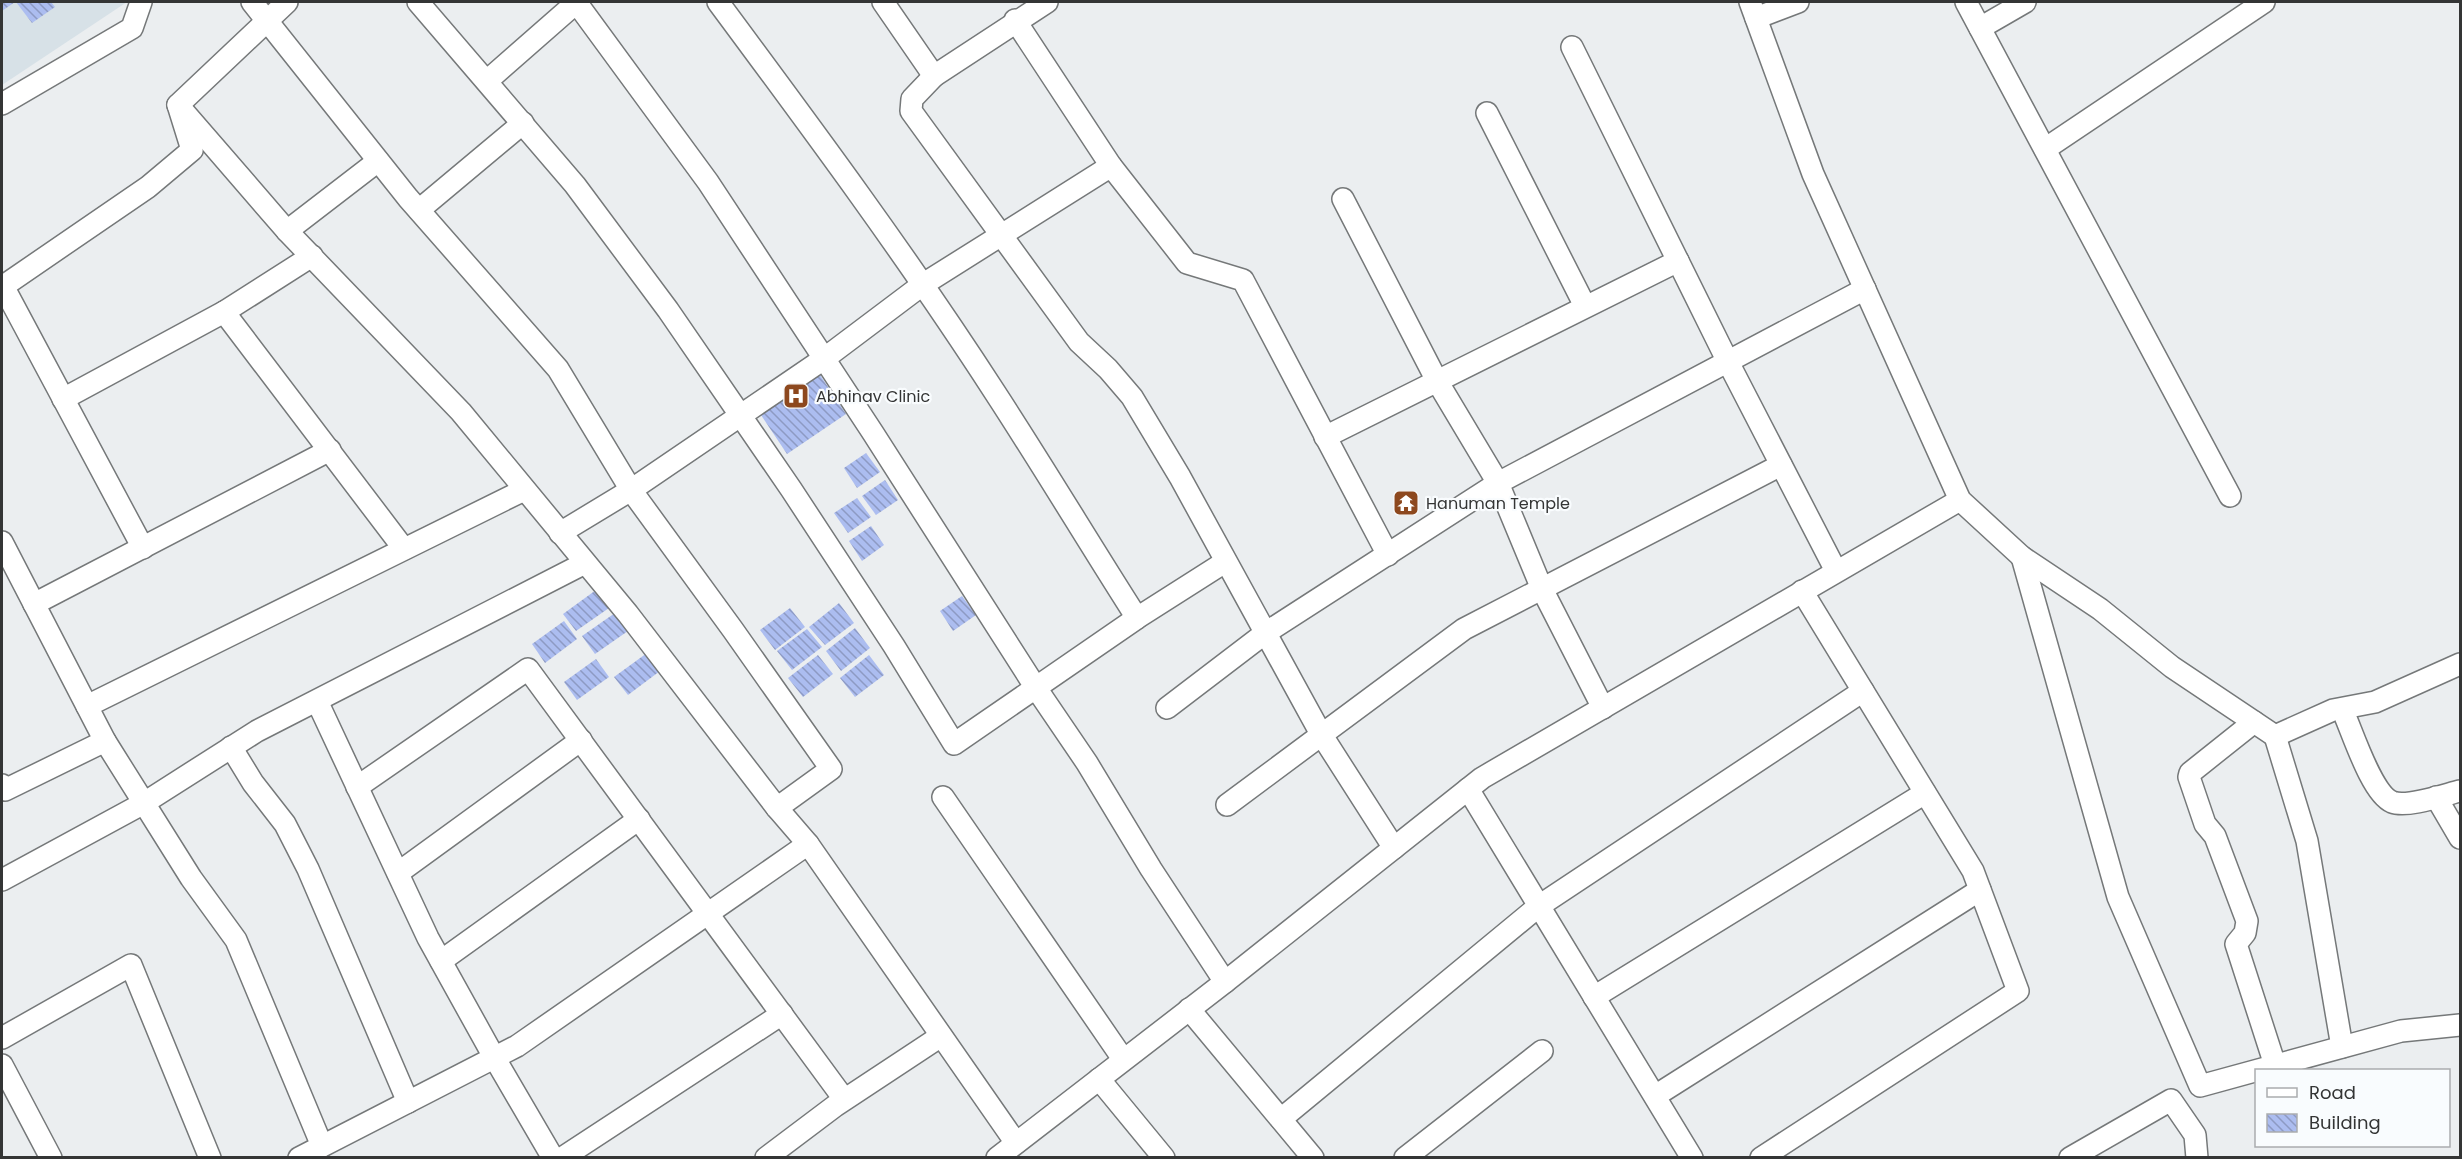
<svg xmlns="http://www.w3.org/2000/svg" width="2462" height="1159" font-family="Poppins,sans-serif">
  <defs>
    <pattern id="building-back-hatch" width="6" height="6" patternUnits="userSpaceOnUse" patternTransform="scale(1.5)"><rect width="6" height="6" fill="#acbdf0"/><path d="M-1 5l2 2M0 0l6 6M5-1l2 2" fill="none" stroke="#8d9ac3"/></pattern>
  </defs>
  <rect width="100%" height="100%" fill="#ebeef0"/>
  <path fill="#d7e1e7" d="M2,2h125l-125,83z"/>
  <g fill="url(#building-back-hatch)">
    <path d="M2,2h13l-13,9z"/>
    <path d="M16,2h35l4,5 -23,16z"/>
    <path d="M818,372l28,42 -59,40 -28,-42z"/>
    <path d="M866,453l14,19 -23,16 -13,-20z"/>
    <path d="M885,480l13,20 -22,15 -14,-19z"/>
    <path d="M857,498l14,19 -23,16 -14,-20z"/>
    <path d="M871,526l13,19 -22,16 -13,-20z"/>
    <path d="M596,590l13,18 -33,23 -13,-17z"/>
    <path d="M962,596l14,19 -23,16 -13,-20z"/>
    <path d="M839,603l15,20 -29,22 -16,-18z"/>
    <path d="M790,608l15,19 -30,23 -15,-20z"/>
    <path d="M615,613l13,18 -33,23 -13,-18z"/>
    <path d="M564,621l13,18 -32,24 -13,-19z"/>
    <path d="M855,628l15,20 -29,23 -15,-20z"/>
    <path d="M807,629l15,18 -30,23 -15,-19z"/>
    <path d="M647,653l13,18 -32,24 -14,-18z"/>
    <path d="M818,655l15,19 -30,23 -15,-19z"/>
    <path d="M869,655l15,20 -29,22 -15,-19z"/>
    <path d="M596,659l13,18 -32,23 -13,-18z"/>
  </g>
  <g fill="none" stroke-linecap="round" stroke-linejoin="round">
    <g stroke="#757879" stroke-width="24">
      <g id="street">
        <path d="M252,2l156,196 150,171 73,121 102,140 98,139 -54,39"/>
        <path d="M418,2l157,183 93,125 123,179 103,157 60,98 183,-126 88,-56"/>
        <path d="M576,2l132,180 165,251 163,255 51,75 64,106 74,113"/>
        <path d="M718,2c95,128 190,256 276,389 49,75 95,152 143,227"/>
        <path d="M883,2l51,74 113,-74"/>
        <path d="M1750,2l63,172 147,326 62,57 78,52 72,58 103,69 58,-26 42,-8 85,-38"/>
        <path d="M1966,2l264,494"/>
        <path d="M1756,18l42,-16"/>
        <path d="M1015,20l96,146"/>
        <path d="M1980,28l45,-26"/>
        <path d="M1572,47l156,315 108,209"/>
        <path d="M934,76l-22,23 -1,12 168,231 29,27 24,28 48,80 141,257 73,114"/>
        <path d="M487,81l90,-79"/>
        <path d="M2,104l130,-76 9,-26"/>
        <path d="M178,105l109,126 174,181 167,202 149,194 31,36 208,299"/>
        <path d="M1487,113l98,193"/>
        <path d="M2045,149l219,-147"/>
        <path d="M1343,199l94,182 61,102 44,106 61,119"/>
        <path d="M419,210l104,-87"/>
        <path d="M287,231l91,-70"/>
        <path d="M3,286l140,262"/>
        <path d="M2,287l146,-100 44,-37 -14,-45 109,-103"/>
        <path d="M224,312l88,-56"/>
        <path d="M63,399l161,-87 180,237"/>
        <path d="M1325,437l353,-176"/>
        <path d="M560,533l71,-43 194,-132 97,-73 189,-119 76,97 56,17 145,275"/>
        <path d="M2,542l103,199 86,137 45,62 86,206"/>
        <path d="M2022,557l96,340 82,189 201,-55 59,-6"/>
        <path d="M34,604l296,-154"/>
        <path d="M317,701l111,237 66,119 59,101"/>
        <path d="M87,706l437,-216"/>
        <path d="M1167,708l97,-74 234,-151 367,-194"/>
        <path d="M2342,709c10,21 29,84 50,93 15,6 52,-7 68,-11"/>
        <path d="M2254,722l-64,51 -1,4 16,47 10,12 32,85 -2,12 -9,11 39,121"/>
        <path d="M2275,736l32,105 35,206"/>
        <path d="M231,747l22,36 32,41 23,45 100,233"/>
        <path d="M2,785l3,5 100,-49"/>
        <path d="M357,787l171,-118 316,430"/>
        <path d="M1468,789l224,369"/>
        <path d="M943,797l180,262"/>
        <path d="M2436,797l24,41"/>
        <path d="M1227,805l237,-176 317,-164"/>
        <path d="M398,873l183,-133"/>
        <path d="M2,880l142,-77 113,-72 328,-168"/>
        <path d="M441,961l198,-142"/>
        <path d="M1594,997l331,-204"/>
        <path d="M1189,1009l124,149"/>
        <path d="M2,1038l129,-73 79,193"/>
        <path d="M2,1065l49,93"/>
        <path d="M1099,1079l65,79"/>
        <path d="M1655,1096l325,-206"/>
        <path d="M1281,1119l258,-213 324,-215"/>
        <path d="M299,1158l218,-112 291,-202"/>
        <path d="M562,1158l220,-144"/>
        <path d="M766,1158l69,-52 106,-70"/>
        <path d="M997,1158l228,-176 257,-204 478,-278"/>
        <path d="M1405,1158l137,-107"/>
        <path d="M1761,1158l257,-167 -45,-120 -171,-280"/>
        <path d="M2070,1158l101,-58 24,35 2,23"/>
      </g>
    </g>
    <use href="#street" stroke="#fff" stroke-width="21"/>
  </g>
  <defs>
    <g id="hospital-square" transform="scale(1.35)"><rect x="-9" y="-9" width="18" height="18" rx="4" fill="#8d481e" stroke="#f9fcfe"/><path d="M-5-5h3v3.5h4V-5h3V5h-3V1.5h-4V5h-3Z" fill="#fff"/></g>
    <g id="temple-square" transform="scale(1.35)"><rect x="-9" y="-9" width="18" height="18" rx="4" fill="#8d481e" stroke="#f9fcfe"/><path d="M0-6L5-2H3V0L6.5 2.5H4V6H1.5V3h-3V6H-4V2.5H-6.5L-3 0V-2H-5Z" fill="#fff"/></g>
  </defs>
  <g fill-rule="evenodd">
    <use href="#hospital-square" x="796" y="396"/>
    <use href="#temple-square" x="1406" y="503"/>
  </g>
  <g text-anchor="middle" stroke-width="4.5" stroke-linejoin="round" paint-order="stroke">
    <g font-size="16" fill="#343535" stroke="#f9fcfe" text-anchor="start">
      <text x="816" y="402">Abhinav Clinic</text>
      <text x="1426" y="509">Hanuman Temple</text>
    </g>
  </g>
  <rect width="2462" height="1159" fill="none" stroke="#343535" stroke-width="6"/>
  <rect x="2255" y="1069" width="195" height="78" fill="#f9fcfe" stroke="#aaacae" stroke-width="1.5"/>
  <rect x="2267" y="1088" width="30" height="9" fill="#ffffff" stroke="#aaacae" stroke-width="1.5"/>
  <text x="2309" y="1099" font-size="18" fill="#343535">Road</text>
  <rect x="2267" y="1114" width="30" height="18" fill="url(#building-back-hatch)" stroke="#aaacae" stroke-width="1.5"/>
  <text x="2309" y="1129" font-size="18" fill="#343535">Building</text>
</svg>
